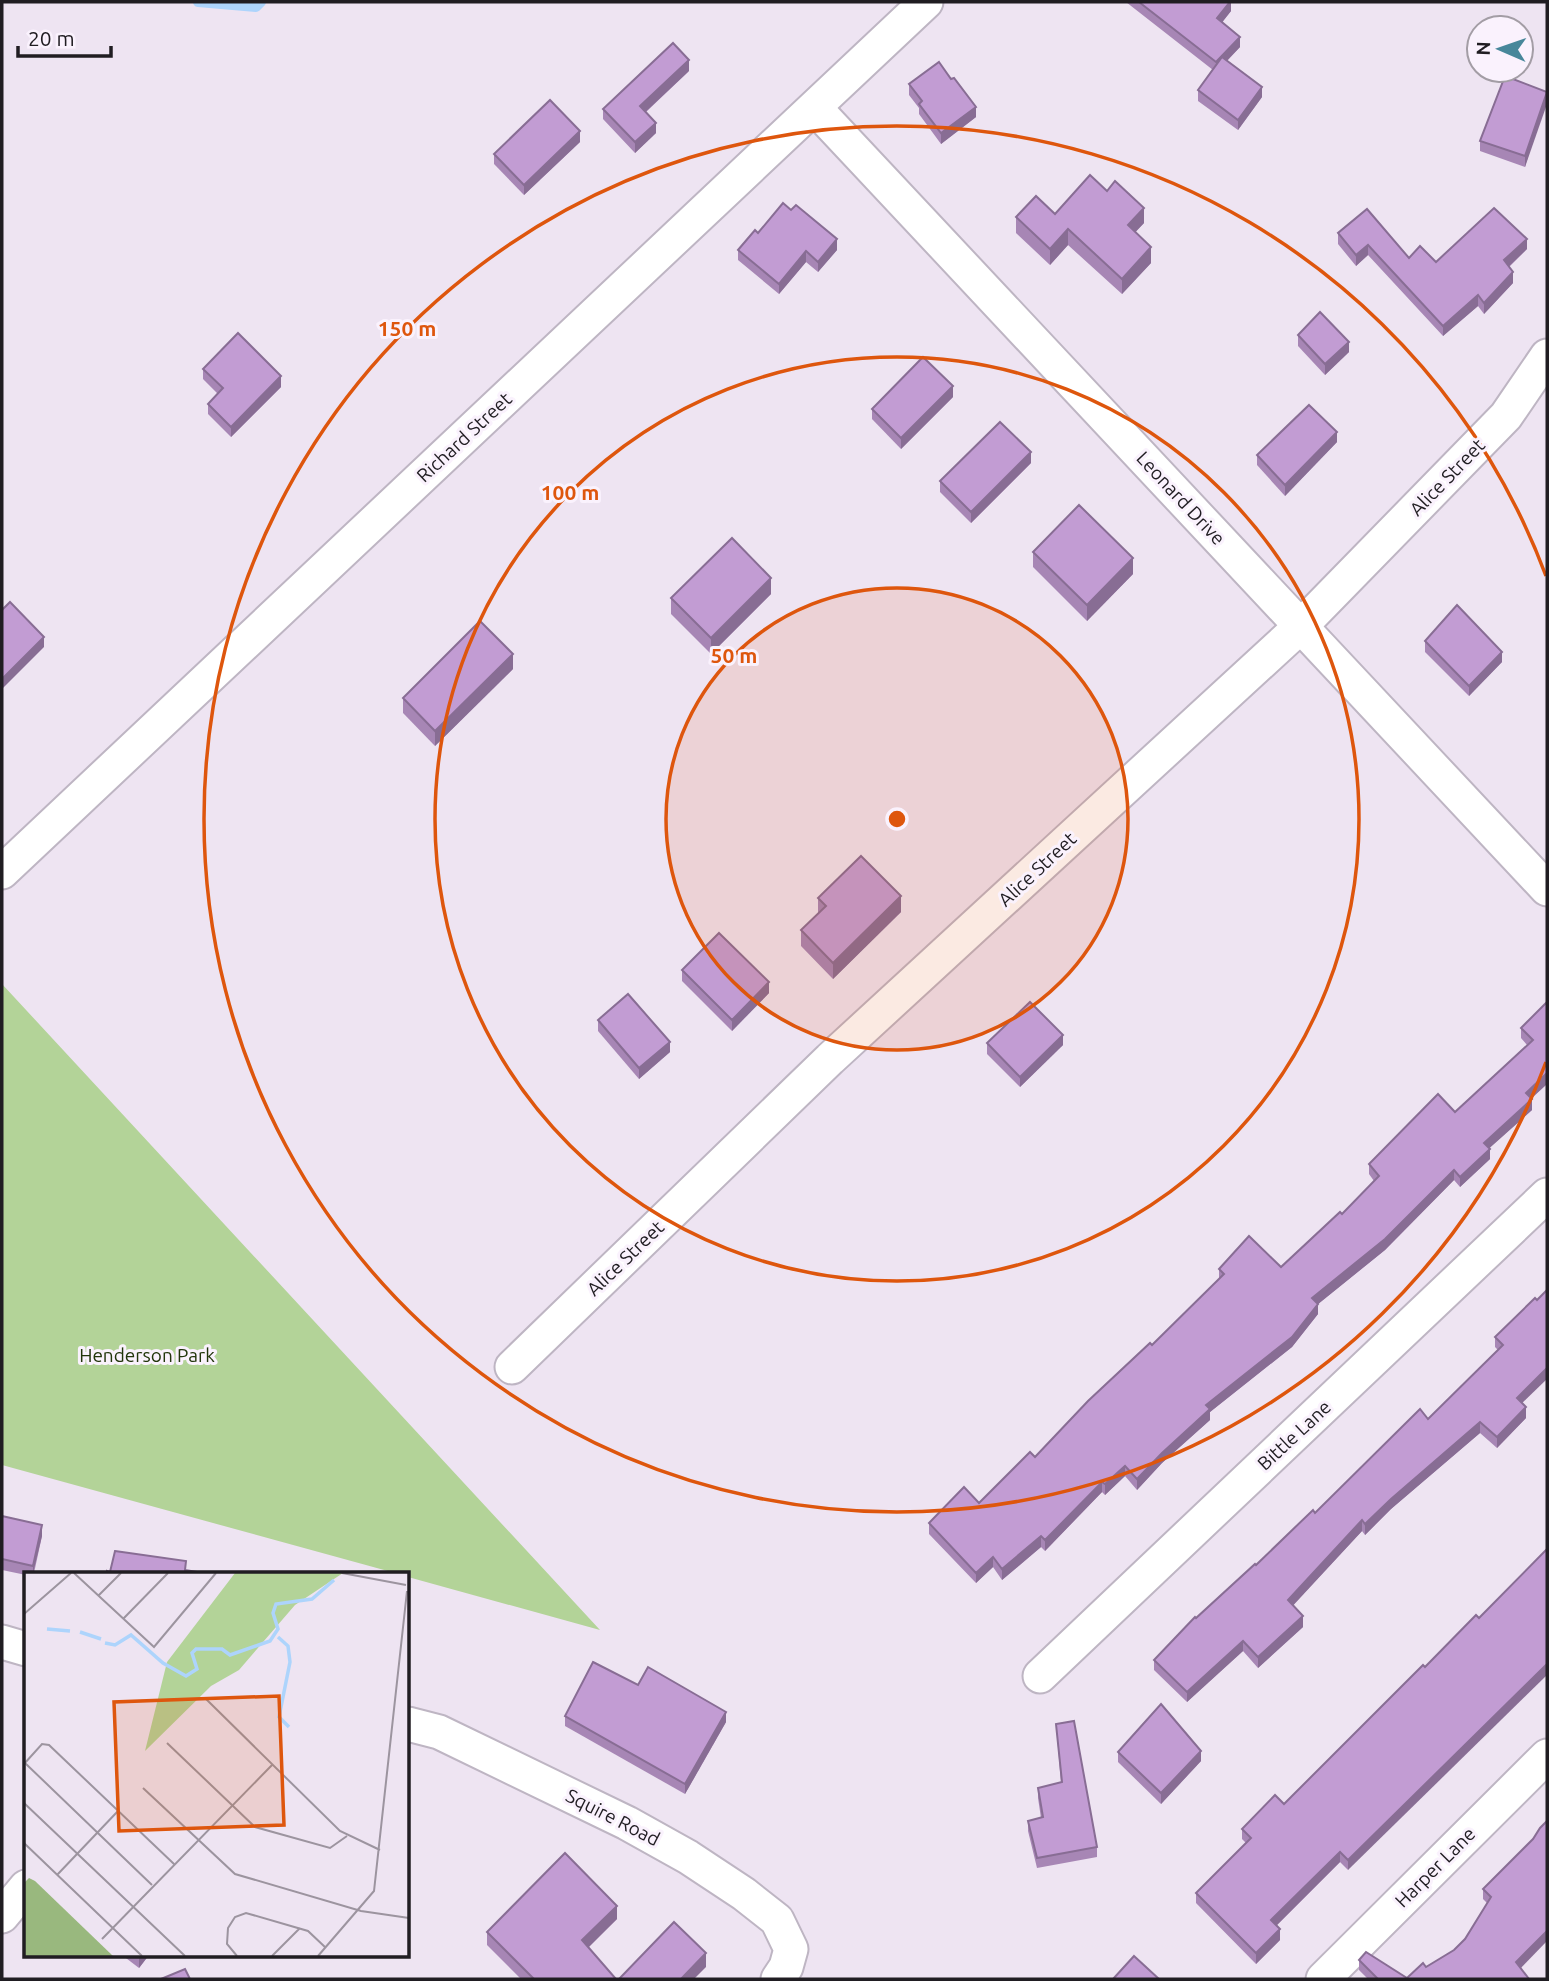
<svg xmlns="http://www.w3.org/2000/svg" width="1549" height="1981" font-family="Ubuntu,sans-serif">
  <rect width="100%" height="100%" fill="#eee4f2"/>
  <path fill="#b3d398" d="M2,984l598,646 -192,-53v-4h-13l-393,-108z"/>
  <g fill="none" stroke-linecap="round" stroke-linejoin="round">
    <path stroke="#add4fc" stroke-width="10" d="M198,2l58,5 5,-5"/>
    <g stroke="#beb5c3" stroke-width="37">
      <g id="minor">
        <path d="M815,108l732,781"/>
        <path d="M2,872l924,-870"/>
        <path d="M512,1367l318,-308 471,-433 205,-210 41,-60"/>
        <path d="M2,1642l24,7"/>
        <path d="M1040,1676l507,-481"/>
        <path d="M408,1724l31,8 188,91 61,34 56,37 33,26 14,29 -5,18 -8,12"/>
        <path d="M2,1916l24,-29"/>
        <path d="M1323,1979l224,-223"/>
      </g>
    </g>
    <use href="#minor" stroke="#fff" stroke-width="33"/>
  </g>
  <g fill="#a786b5">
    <path d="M1126,2h105v9l-9,11 18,25 -13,14 35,36 -24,33 -40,-29v-11l15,-20z"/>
    <path d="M689,71l-43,41 10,21 -21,20 -32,-34v-10z"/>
    <path d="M909,84l67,33 -35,27 -22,-30v-6l-10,-13z"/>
    <path d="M1547,92l-22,75 -45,-16v-10z"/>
    <path d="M580,142l-56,53 -30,-31v-10z"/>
    <path d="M1107,191l37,32 -9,9 16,31 -29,31 -54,-49 -18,20 -34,-32v-16l39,-3z"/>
    <path d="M758,233l79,17 -19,22 -12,-10 -27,32 -41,-34v-10z"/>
    <path d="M1338,233l71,25 27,4 91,-13 -18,18 4,16 -29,31 -6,-8 -35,30 -75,-81 -12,11 -18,-22z"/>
    <path d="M1298,335l51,17 -24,23 -27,-29z"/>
    <path d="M203,369l78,18 -50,50 -23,-23v-10l10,-10 -15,-15z"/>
    <path d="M953,397l-52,52 -29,-30v-10z"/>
    <path d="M1337,442l-52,54 -28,-31v-10z"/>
    <path d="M1031,463l-60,60 -31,-31v-11z"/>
    <path d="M1033,552l100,22 -46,47 -54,-54z"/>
    <path d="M771,594l-60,60 -40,-40v-16z"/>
    <path d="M1425,641l77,21 -33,34 -44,-44z"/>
    <path d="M513,669l-78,77 -32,-33v-15z"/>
    <path d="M818,898l83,14 -68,67 -32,-33v-16l17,-16z"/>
    <path d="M682,970l87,23 -37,38 -50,-50z"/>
    <path d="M1547,1002v82l-16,15 1,11 -43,38 1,11 -30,28 -6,-7 -69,70 -67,54v10l-26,33 -82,65v8l-48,43 -25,27 -12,-14 -20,19 -3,-3 -57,59 -4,-4 -39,33 -9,-13 -17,16 -47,-49v-11l50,-20 56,-46 117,-112 67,-66v-10l62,-2 61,-53 32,-33 -5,-7v-10l86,-52 72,-67 -6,-7v-10z"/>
    <path d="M598,1020l72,32 -31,27 -41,-48z"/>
    <path d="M987,1043l76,2 -43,42 -33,-33z"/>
    <path d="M1535,1298l-13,105 4,15 -29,30 -17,-15 -89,76 -26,26 -3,-4 -69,74 10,22 -45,41 -15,-17 -56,51 -33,-32v-10l42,-42 119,-105 113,-94 70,-69 -3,-3v-10z"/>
    <path d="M2,1516l40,20 -8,37h-8v2l-24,-5z"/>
    <path d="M1423,1665l-75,205 -8,-8 -63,63 3,15 -24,24 -60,-61v-10l50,-50 -4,-4v-10l42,-25z"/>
    <path d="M638,1685l88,37 -41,72 -120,-68v-10z"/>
    <path d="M1056,1724l41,123v10l-60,11 -9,-37v-10l13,-3 -3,-20v-10l23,-5z"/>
    <path d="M1118,1752l83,9 -40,43 -43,-42z"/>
    <path d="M1533,1839l-13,129 9,11h-161l-9,-9v-10l48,18 47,-28 11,-11 22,-36 -4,-4v-10z"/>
    <path d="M617,1919l-29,28 28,32h-95l-34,-34v-13z"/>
    <path d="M122,1955h27l-10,13z"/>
  </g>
  <g fill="#886d94">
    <path d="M1230,2h1v9l-14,18v-11z"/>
    <path d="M1240,37v10l-24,25v-10z"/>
    <path d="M689,60v11l-49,46v-11z"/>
    <path d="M1262,87v10l-24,33v-10z"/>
    <path d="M1547,93v11l-22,63v-11z"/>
    <path d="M976,107v10l-35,27v-11z"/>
    <path d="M656,123v10l-21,20v-11z"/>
    <path d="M580,131v11l-56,53v-10z"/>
    <path d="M1144,208v15l-16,17v-15z"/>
    <path d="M1068,229v16l-18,20v-16z"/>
    <path d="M837,239v11l-19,22v-10z"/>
    <path d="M1527,239v10l-23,22v-11z"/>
    <path d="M1368,245v10l-12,11v-11z"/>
    <path d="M1151,247v16l-29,31v-15z"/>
    <path d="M806,251v11l-27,32v-10z"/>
    <path d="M1513,272v11l-29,31v-11z"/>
    <path d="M1478,295v11l-35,30v-10z"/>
    <path d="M1349,342v10l-24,23v-11z"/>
    <path d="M281,376v11l-50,50v-10z"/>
    <path d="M953,386v11l-52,52v-11z"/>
    <path d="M1337,432v10l-52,54v-11z"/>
    <path d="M1031,452v11l-60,60v-11z"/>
    <path d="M1133,558v16l-46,47v-16z"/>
    <path d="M771,578v16l-60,60v-16z"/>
    <path d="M44,637v10l-42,42v-10z"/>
    <path d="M1502,652v10l-33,34v-10z"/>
    <path d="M513,654v15l-78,77v-15z"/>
    <path d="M901,896v16l-68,67v-16z"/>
    <path d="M769,982v11l-37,38v-11z"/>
    <path d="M1063,1035v10l-43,42v-10z"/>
    <path d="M670,1042v10l-31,27v-11z"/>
    <path d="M1547,1073v11l-21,19v-10z"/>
    <path d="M1532,1099v11l-48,43v-10z"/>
    <path d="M1490,1149v10l-30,28v-10z"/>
    <path d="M1454,1170v10l-69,70 -73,59v-11z"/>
    <path d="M1318,1304v10l-26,33 -82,65v8l-48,43 -25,27v-11l69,-74z"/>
    <path d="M1547,1368v11l-30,29v-10z"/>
    <path d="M1526,1407v11l-29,30v-11z"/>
    <path d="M1480,1422v11l-89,76 -26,26v-11l26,-25z"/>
    <path d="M1125,1466v10l-20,19v-11z"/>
    <path d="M1102,1482v10l-57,59v-11z"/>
    <path d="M1362,1520v11l-74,80v-11z"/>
    <path d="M42,1525v11l-9,37v-7z"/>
    <path d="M1041,1536v11l-39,33v-11z"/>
    <path d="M993,1557v10l-17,16v-10z"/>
    <path d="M1303,1616v11l-45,41v-11z"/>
    <path d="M1243,1641v10l-56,51v-10z"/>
    <path d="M1547,1664v11l-199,195v-10z"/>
    <path d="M726,1712v10l-41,72v-10z"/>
    <path d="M1201,1751v10l-40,43v-11z"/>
    <path d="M1340,1852v10l-69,69v-11z"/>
    <path d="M617,1906v13l-35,35v-14z"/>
    <path d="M1280,1929v11l-24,24v-11z"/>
    <path d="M1547,1931v10l-31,32v-11z"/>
    <path d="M706,1953v14l-12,12h-13z"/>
    <path d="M139,1955h10l-10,13z"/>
  </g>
  <g fill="#c29cd3" stroke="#886d94" stroke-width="2">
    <path d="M1139,2h91l-13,16 23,19 -24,25z"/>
    <path d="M673,43l16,17 -49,46 16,17 -21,19 -32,-33z"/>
    <path d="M1222,57l40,30 -24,33 -40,-30z"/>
    <path d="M939,62l12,17 3,-1 22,29 -35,26 -22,-29 3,-3 -13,-17z"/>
    <path d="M1505,76l42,16 -22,64 -45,-15z"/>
    <path d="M550,100l30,31 -56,54 -30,-31z"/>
    <path d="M1090,175l17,16 8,-10 29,27 -16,17 23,22 -29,32 -54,-50 -18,20 -34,-32 20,-21 19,18z"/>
    <path d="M783,203l8,7 5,-5 41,34 -19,23 -12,-11 -27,33 -41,-34 17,-20 3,3z"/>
    <path d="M1494,208l33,31 -23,21 9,12 -29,31 -6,-8 -35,31 -75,-81 -12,10 -18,-22 29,-24 42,49 11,-12 16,16z"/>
    <path d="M1320,312l29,30 -24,22 -27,-29z"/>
    <path d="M238,333l43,43 -50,51 -23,-23 15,-16 -20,-19z"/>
    <path d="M923,357l30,29 -52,52 -29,-29z"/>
    <path d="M1309,405l28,27 -52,53 -28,-30z"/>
    <path d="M1000,422l31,30 -60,60 -31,-31z"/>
    <path d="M1079,505l54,53 -46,47 -54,-53z"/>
    <path d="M732,538l39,40 -60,60 -40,-40z"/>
    <path d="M10,602l34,35 -42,42v-69z"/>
    <path d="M1457,605l45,47 -33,34 -44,-45z"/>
    <path d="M480,621l33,33 -78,77 -32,-33z"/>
    <path d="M861,856l40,40 -68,67 -32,-33 25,-24 -8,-8z"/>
    <path d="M719,933l50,49 -37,38 -50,-50z"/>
    <path d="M628,994l42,48 -31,26 -41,-48z"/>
    <path d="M1030,1002l33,33 -43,42 -33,-34z"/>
    <path d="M1547,1002v71l-21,20 6,6 -48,44 6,6 -30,28 -6,-7 -69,69 -73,59 6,6 -26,33 -86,68 4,4 -48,44 -25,26 -12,-13 -20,18 -3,-2 -57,58 -4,-4 -39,33 -9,-12 -17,16 -47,-50 35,-36 15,16 51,-51 5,5 53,-56 62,-58 2,2 72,-71 -5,-5 30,-33 32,31 59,-55 2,2 37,-38 -10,-12 69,-70 17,18 78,-72 -12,-12z"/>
    <path d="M1547,1290v78l-30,30 9,9 -29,30 -17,-15 -89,77 -26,25 -3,-4 -74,80 15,16 -45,41 -15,-16 -56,51 -33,-32 41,-43 1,1 59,-54 1,1 57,-55 2,3 105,-104 8,10 75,-74 -8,-8 40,-39 2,2z"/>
    <path d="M2,1516l40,9 -9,41 -31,-7z"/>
    <path d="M1547,1549v115l-199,196 -8,-8 -69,68 9,9 -24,24 -60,-60 55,-55 -9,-9 33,-34 9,9 139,-139 2,2 51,-52 3,3z"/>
    <path d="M115,1551l71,10 -1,9 18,3h-96v-2l3,1z"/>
    <path d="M593,1662l45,23 10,-18 78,45 -41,72 -120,-68z"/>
    <path d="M1161,1704l40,47 -40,42 -43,-41z"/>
    <path d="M1074,1721l23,126 -60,11 -9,-37 15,-4 -5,-29 24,-6 -6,-58z"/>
    <path d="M1547,1821v110l-31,31 13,17h-151l-19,-19 7,-8 41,26 16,-15 3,4 28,-17 11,-11 26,-42 -8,-8 50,-50 7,-11z"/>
    <path d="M565,1853l52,53 -35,34 34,39h-82l-47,-47z"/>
    <path d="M674,1922l32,31 -25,26h-62z"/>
    <path d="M1134,1956l25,23h-46z"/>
    <path d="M185,1969l5,10h-29z"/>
  </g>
  <circle cx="897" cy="819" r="231" fill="#de560d" fill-opacity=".12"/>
  <g fill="none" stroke="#de560d" stroke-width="3.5">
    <circle cx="897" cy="819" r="231"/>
    <circle cx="897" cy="819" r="462"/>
    <path d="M1546 1062A693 693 0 1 1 1546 576"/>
  </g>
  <g text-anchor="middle" stroke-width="6" stroke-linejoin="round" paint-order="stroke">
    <g font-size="19" fill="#201d22" stroke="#faf2fd">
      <text transform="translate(464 437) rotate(-43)" y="7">Richard Street</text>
      <text transform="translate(1447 477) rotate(-46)" y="7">Alice Street</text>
      <text transform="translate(1181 498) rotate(47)" y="7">Leonard Drive</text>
      <text transform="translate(1037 869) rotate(-43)" y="7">Alice Street</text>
      <text transform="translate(625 1258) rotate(-44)" y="7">Alice Street</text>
      <text transform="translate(1294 1435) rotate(-43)" y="7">Bittle Lane</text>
      <text transform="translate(613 1817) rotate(27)" y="7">Squire Road</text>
      <text transform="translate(1435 1867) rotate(-45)" y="7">Harper Lane</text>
    </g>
    <g font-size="19" fill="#21350a" stroke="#faf2fd">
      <text x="147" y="1362">Henderson Park</text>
    </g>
  </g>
  <g transform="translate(24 1572)">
    <rect width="385" height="385" fill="#eee4f2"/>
    <path d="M211,1h108l-48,32 -56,65 -28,16 -66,65 22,-89z" fill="#b3d398"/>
    <path d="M5,306l6,3 78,75h-89v-73z" fill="#99b87e"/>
    <path fill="none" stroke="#add4fc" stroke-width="3.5" d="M23,57l23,2M56,60l21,7M254,65l10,9 2,16 -11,55 10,10M81,71l10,2 16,-10 32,28 23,13 11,-7 -5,-16 4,-4h26l8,6 40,-14 8,-12 -5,-16 3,-9 36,-5 22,-19"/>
    <path fill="none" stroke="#9c949f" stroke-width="2" d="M50,1l80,74 62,-74M318,1l64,12M74,24l23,-23M0,42l47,-41M99,47l45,-46M182,127l134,132 40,19M143,171l88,84 75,21 17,-12M1,191l127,122M0,192l18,-20 7,1 125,119M119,216l92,86 126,37 48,7M0,231l161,153M0,271l118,113M33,303l61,-64M78,367l171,-175M213,384l-10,-12 1,-16 7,-11 11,-4 62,18 18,17M248,384l28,-28M294,384l56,-65 33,-300"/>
    <path fill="#de560d" fill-opacity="0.15" stroke="#de560d" stroke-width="3.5" d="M255,124l5,129 -165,6 -5,-129z"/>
    <rect width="385" height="385" fill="none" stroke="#201d22" stroke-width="3.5"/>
  </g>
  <circle cx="897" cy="819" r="10" fill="#de560d" stroke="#faf2fd" stroke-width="3.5"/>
  <g font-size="21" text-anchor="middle" font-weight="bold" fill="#de560d" stroke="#faf2fd" stroke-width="6" stroke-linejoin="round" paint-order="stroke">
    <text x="407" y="336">150 m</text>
    <text x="570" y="500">100 m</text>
    <text x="734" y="663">50 m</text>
  </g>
  <rect width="1549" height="1981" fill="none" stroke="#201d22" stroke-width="7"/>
  <g transform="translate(1500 49) rotate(272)"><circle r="33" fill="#faf2fd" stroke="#a39da5" stroke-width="2"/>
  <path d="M0-5L12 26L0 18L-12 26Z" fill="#47879a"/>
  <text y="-10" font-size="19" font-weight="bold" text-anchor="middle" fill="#201d22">N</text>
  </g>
  <path d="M18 46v10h93v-10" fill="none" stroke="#201d22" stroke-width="3.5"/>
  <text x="28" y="46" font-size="21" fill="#201d22" stroke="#faf2fd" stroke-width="5" paint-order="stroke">20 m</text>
</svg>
